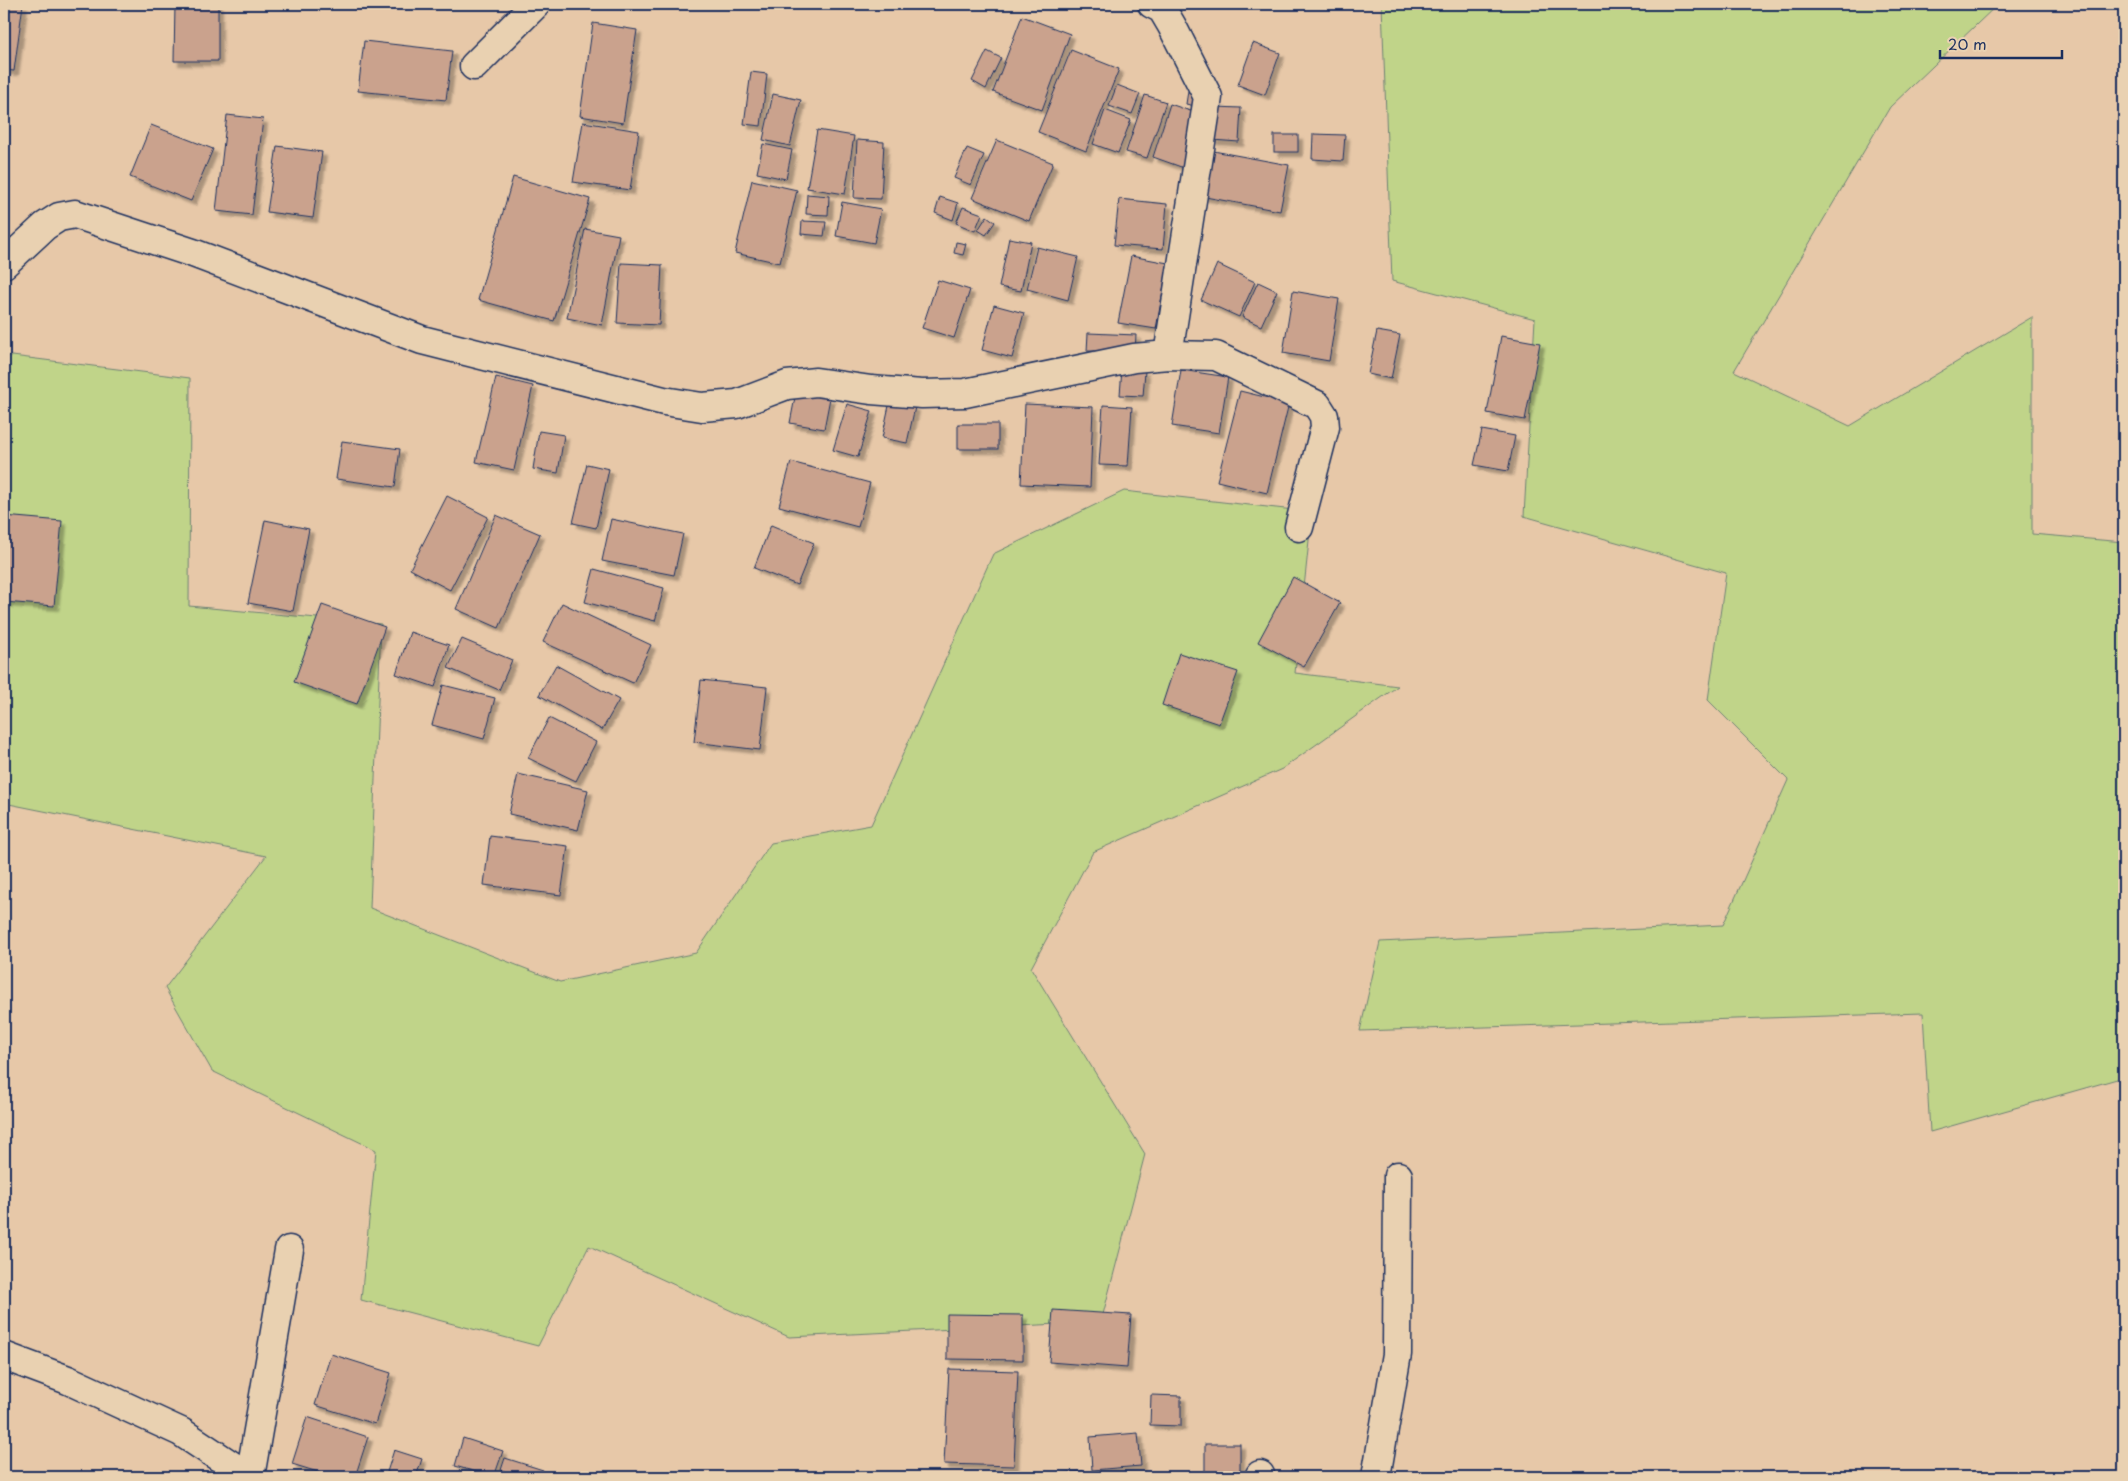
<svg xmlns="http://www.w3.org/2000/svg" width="2128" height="1481" font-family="'Playpen Sans',sans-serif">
  <defs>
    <filter id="shadow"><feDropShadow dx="4.5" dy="4.5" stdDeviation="1" flood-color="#0004"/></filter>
  </defs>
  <rect width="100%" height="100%" fill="#e7c8a8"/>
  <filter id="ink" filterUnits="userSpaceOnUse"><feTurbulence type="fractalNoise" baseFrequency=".02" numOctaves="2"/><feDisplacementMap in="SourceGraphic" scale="10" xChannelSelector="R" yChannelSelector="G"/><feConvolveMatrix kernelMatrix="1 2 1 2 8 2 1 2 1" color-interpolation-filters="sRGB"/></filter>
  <g filter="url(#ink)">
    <g fill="#c0d489" stroke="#6e8274">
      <path d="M1382,4h616l-108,103 -156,264 116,55 182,-109v217l92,8v535l-194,55 -7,-119 -563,18 20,-89 343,-17 65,-145 -80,-80 18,-127 -202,-57 11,-197 -143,-38z"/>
      <path d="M4,355l186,23 -1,228 192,18 -11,284 190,74 136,-29 75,-110 100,-18 122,-271 131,-63 188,21 -17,161 103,13 -116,83 -189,83 -62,116 114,186 -44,168 -312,15 -200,-91 -51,100 -177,-46 15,-150 -164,-79 -47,-83 101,-132 -262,-53z"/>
    </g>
    <g fill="#caa28d" stroke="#1b2f5e" filter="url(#shadow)">
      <path d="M4,4h19l-9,67 -10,-1z"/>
      <path d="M175,4h43v57h-44z"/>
      <path d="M1022,16l48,18 -28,76 -49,-18z"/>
      <path d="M593,23l44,7 -14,93 -43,-7z"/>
      <path d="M364,41l88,10 -6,49 -88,-9z"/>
      <path d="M1253,43l27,10 -15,42 -27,-10z"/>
      <path d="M1071,50l48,19 -33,82 -48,-19z"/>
      <path d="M987,51l14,7 -15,31 -14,-8z"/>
      <path d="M751,72l16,2 -6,52 -17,-2z"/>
      <path d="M1117,85l23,9 -8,20 -23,-8z"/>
      <path d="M1188,91h9l-2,15 -9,-2z"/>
      <path d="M773,94l28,6 -11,46 -27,-6z"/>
      <path d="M1145,95l21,7 -19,56 -21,-6z"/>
      <path d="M1170,104l32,11 -18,53 -31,-11z"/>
      <path d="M1215,107l26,1 -2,34 -27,-2z"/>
      <path d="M1105,110l26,10 -13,33 -25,-9z"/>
      <path d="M227,115l36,4 -11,96 -36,-4z"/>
      <path d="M583,122l56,9 -9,59 -57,-8z"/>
      <path d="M151,125l62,24 -22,52 -61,-24z"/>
      <path d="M817,130l37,6 -9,58 -38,-6z"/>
      <path d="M1313,134l32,1 -2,26 -31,-2z"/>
      <rect x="1274" y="135" width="24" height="17"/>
      <path d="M857,140l27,2 -3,57 -27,-1z"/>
      <path d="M997,140l56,23 -24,58 -57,-23z"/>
      <path d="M763,144l29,6 -6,29 -29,-6z"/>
      <path d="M277,146l45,6 -9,66 -46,-6z"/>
      <path d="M967,148l17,7 -13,30 -17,-7z"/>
      <path d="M1208,150l81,15 -9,46 -80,-15z"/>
      <path d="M513,177l77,22 -36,122 -76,-21z"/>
      <path d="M752,180l45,10 -17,73 -45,-10z"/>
      <path d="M807,194l22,2 -1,19 -22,-1z"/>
      <path d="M940,197l18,6 -5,17 -18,-7z"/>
      <path d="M1119,199l48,5 -4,45 -49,-4z"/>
      <path d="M842,202l39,7 -7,34 -38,-7z"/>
      <path d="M963,207l19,7 -7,17 -19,-8z"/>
      <path d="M987,216l8,6 -9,13 -8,-5z"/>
      <path d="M802,221l24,1 -2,14 -23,-2z"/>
      <path d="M585,229l34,6 -17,90 -35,-7z"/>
      <path d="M1009,238l22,4 -10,49 -22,-4z"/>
      <path d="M956,242l10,2 -3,11 -9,-2z"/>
      <path d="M1037,247l41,10 -10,43 -41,-11z"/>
      <path d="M1131,256l37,7 -12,66 -38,-6z"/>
      <path d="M621,263l41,2 -3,60 -42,-2z"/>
      <path d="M1217,264l38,18 -16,35 -38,-17z"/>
      <path d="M938,280l32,10 -16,48 -32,-10z"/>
      <path d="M1258,282l19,9 -16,35 -19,-9z"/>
      <path d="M1293,291l46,8 -10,62 -46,-8z"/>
      <path d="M994,305l30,8 -12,45 -30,-8z"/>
      <path d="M1377,331l23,4 -9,44 -23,-5z"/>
      <path d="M1088,333l48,2 -1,17 -48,-1z"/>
      <path d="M1501,336l39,7 -15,77 -38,-7z"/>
      <path d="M1122,369l23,2 -2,25 -23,-1z"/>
      <path d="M1181,370l47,7 -9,56 -47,-7z"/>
      <path d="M496,377l37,9 -19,84 -38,-8z"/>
      <path d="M1240,391l49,12 -22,90 -50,-12z"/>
      <path d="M796,392l34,6 -6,31 -34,-6z"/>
      <path d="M890,401l25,6 -8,36 -25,-5z"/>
      <path d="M847,404l25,7 -14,46 -25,-7z"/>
      <path d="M1025,404l68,3 -3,80 -69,-3z"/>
      <path d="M1103,405l29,2 -4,59 -29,-1z"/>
      <rect x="958" y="424" width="40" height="25"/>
      <path d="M1482,430l33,6 -7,35 -34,-6z"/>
      <path d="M539,431l25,4 -6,38 -25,-4z"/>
      <path d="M342,441l58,8 -5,38 -59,-8z"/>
      <path d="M791,462l79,21 -12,44 -79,-21z"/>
      <path d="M587,464l22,5 -13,59 -23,-5z"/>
      <path d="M447,496l41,21 -38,73 -40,-21z"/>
      <path d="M496,515l44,19 -41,94 -43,-19z"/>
      <path d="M4,516l58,5 -8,85 -50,-4z"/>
      <path d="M611,519l72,15 -9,41 -72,-14z"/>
      <path d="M265,520l44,9 -16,82 -45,-8z"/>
      <path d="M771,525l43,18 -17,42 -43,-17z"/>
      <path d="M594,569l70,19 -9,33 -70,-19z"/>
      <path d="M1293,577l47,26 -36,64 -46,-25z"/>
      <path d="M562,603l89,42 -18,38 -90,-41z"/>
      <path d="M322,605l63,22 -28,77 -63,-22z"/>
      <path d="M410,632l39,13 -14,42 -39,-13z"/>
      <path d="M462,639l50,21 -13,30 -51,-22z"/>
      <path d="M1179,653l59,19 -19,52 -57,-19z"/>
      <path d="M556,665l63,35 -17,30 -63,-35z"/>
      <path d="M701,680l66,7 -7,63 -66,-8z"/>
      <path d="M443,685l52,13 -11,41 -52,-14z"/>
      <path d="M549,718l47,24 -20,39 -48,-23z"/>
      <path d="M518,774l70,16 -10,40 -69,-16z"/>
      <path d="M490,836l78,10 -7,49 -77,-10z"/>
      <path d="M1053,1310l78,5 -4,53 -78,-6z"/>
      <path d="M947,1314l76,1v45l-76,-1z"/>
      <path d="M331,1354l60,19 -16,51 -60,-19z"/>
      <path d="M949,1369l69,2 -4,95 -70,-2z"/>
      <path d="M1151,1395l30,1v30l-31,-1z"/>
      <path d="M307,1417l61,20 -13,40h-21l-42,-13z"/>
      <path d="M1138,1433l3,33 -49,4 -2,-33z"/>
      <path d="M463,1438l40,13 -9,26 -39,-11z"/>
      <rect x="1205" y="1444" width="35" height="33"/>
      <path d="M394,1450l28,9 -6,18h-14l-15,-5z"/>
      <path d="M505,1458l38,12 -2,7h-19l-21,-7z"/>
      <path d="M1083,1471v6h-39v-3z"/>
      <path d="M1033,1472v5h-48z"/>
    </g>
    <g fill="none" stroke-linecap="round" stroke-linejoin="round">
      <g stroke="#1b2f5e" stroke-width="31">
        <g id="minor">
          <path d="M1152,4l10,5 10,17 36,71 -40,258"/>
          <path d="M474,66l62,-62"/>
          <path d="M4,264l41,-38 14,-9 16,-3 118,39 229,87 242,61 38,6 35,-3 50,-19 29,-3 55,8 51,4 43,-1 169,-35 34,-3 48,1 101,49 7,11 1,11 -26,100"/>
          <path d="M4,1356l64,24 113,52 68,45"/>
          <path d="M250,1477l39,-227"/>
          <path d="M1260,1477v-2"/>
          <path d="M1376,1477l21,-123 1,-178"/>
        </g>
      </g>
      <use href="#minor" stroke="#e9d1b1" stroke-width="28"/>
    </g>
  </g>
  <rect width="2128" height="1481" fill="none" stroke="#e9d1b1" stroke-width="20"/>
  <rect x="10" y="10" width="2108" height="1461" fill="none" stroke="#1b2f5e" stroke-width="2" filter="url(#ink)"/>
  <path d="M1940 50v8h122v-8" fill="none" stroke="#1b2f5e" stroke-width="2.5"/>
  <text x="1948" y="50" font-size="15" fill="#1b2f5e" stroke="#e9d1b1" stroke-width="4" paint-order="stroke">20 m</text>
</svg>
